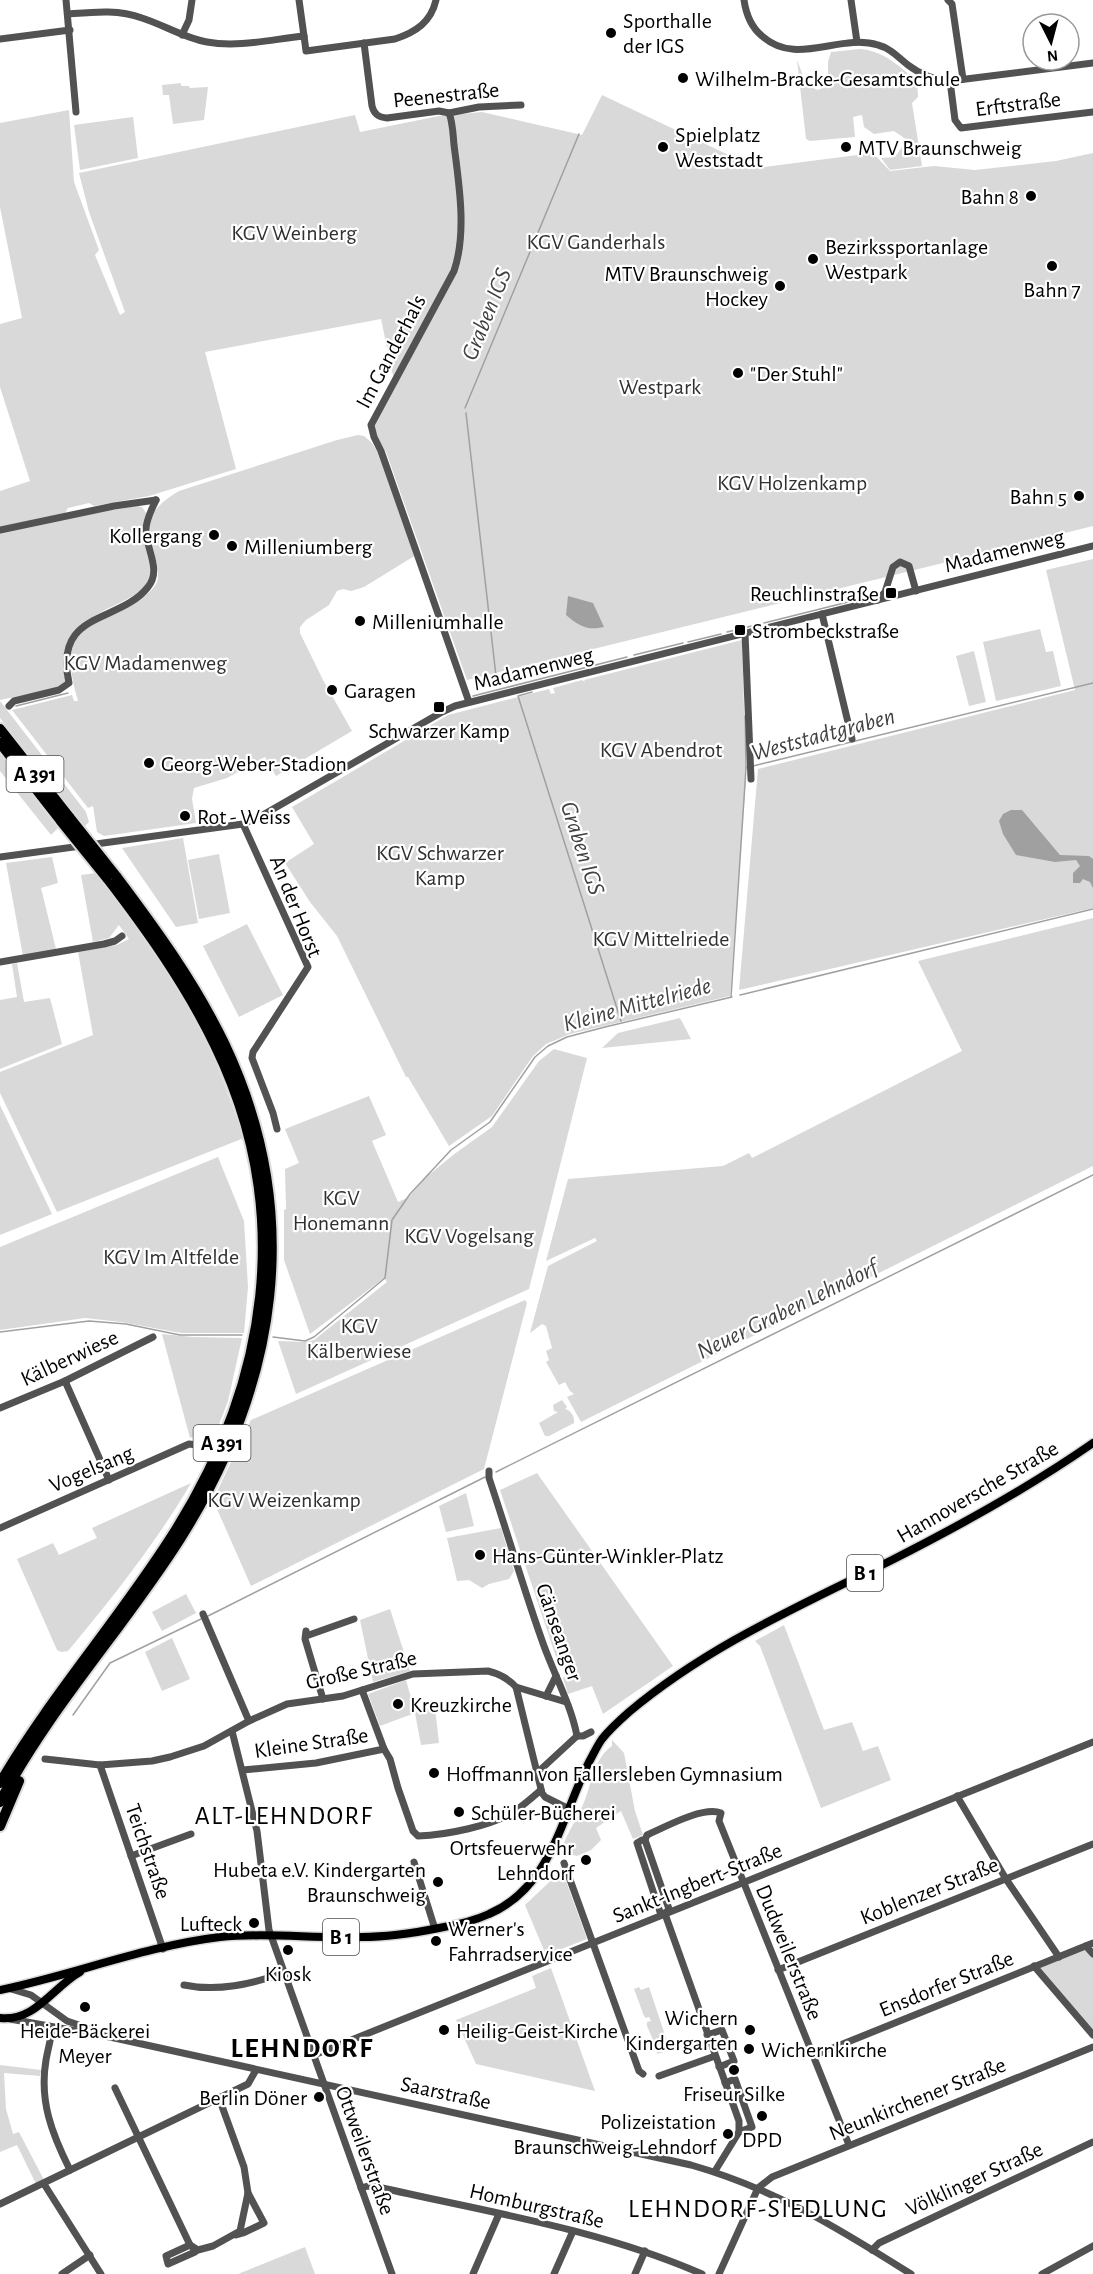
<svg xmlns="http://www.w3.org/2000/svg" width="1093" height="2274" font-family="'Alegreya Sans',sans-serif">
  <rect width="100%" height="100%" fill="#fff"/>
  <g fill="#d9d9d9">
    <path d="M860,49c24,2 39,17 57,32l1,16 -6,6 10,63 -32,4 -9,-12 14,-1 12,-17 -13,-9 -20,3 -10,-7 -2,-12 -9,2 2,20 -45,4 -4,-2 -9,-79 10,26 11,4 10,-5v-23l3,-10z"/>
    <path d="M181,83v3h8l1,2 18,-1 -4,33 -31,4 -4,-29h-6l-1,-10z"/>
    <path d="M602,95l154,73 117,-15 17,18 44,-5 41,4 81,-9 37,-8v373l-626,154 -81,-228 -12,-20v-7l23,-41 -4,-8 -12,-57 -176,33 31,117 -87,27 -55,10 -5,-3 -21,5 -3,5 -65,14v-36l30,-10 -30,-94v-63l22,-6 -22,-111v-84l69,-13 5,72 25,68 -4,5 25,60 5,-3 -36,-100 -10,-39 276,-58 5,17 79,-16 43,-4 100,23z"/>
    <path d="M133,117l5,41 -58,12 -6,-45z"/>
    <path d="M358,435l6,1 7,6 10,15 35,98 -52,32 -13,4 -8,-2 -6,2 -8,14 -23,15 -6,7v6l23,47 29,51 -76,45 -11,-19 -38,21 -33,10 -2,11 4,24 -92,13 -7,-4 -4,-26 -5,2 -76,-98 60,-15 2,6h4c-19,-66 -1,-69 53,-97 9,-5 20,-11 25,-20 3,-5 2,-13 1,-18 -7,-38 -18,-51 22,-75l158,-51z"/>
    <path d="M137,506l5,1 4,6 5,65c-14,22 -37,25 -58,39 -9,6 -17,19 -25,28l-1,37 -13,7 -54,11v-167l79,-18z"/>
    <path d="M1093,559v349l-354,82 19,-221 317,-79 -29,-120z"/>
    <path d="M1040,629l6,23 7,-1 8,35 -65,15 -13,-59z"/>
    <path d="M742,640l4,139 -16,217 -160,38 -24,10 -13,12 -41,60 -43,30 -41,-69h-2l-69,-141 -27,-34 -25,-39 29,-19 -22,-37 156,-92 101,-26 2,5 4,-1 -2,-5 29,-8 3,2 -1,-2z"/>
    <path d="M974,651l12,51 -17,4 -13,-50z"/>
    <path d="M0,701l86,111 3,10 -5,5 -84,-109z"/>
    <path d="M0,754l58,74 -7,7 -51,-64z"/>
    <path d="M183,838l15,85 -22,4 -54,-79z"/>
    <path d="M219,854l11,59 -31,6 -11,-59z"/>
    <path d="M52,857l6,26 -17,5 15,61 -33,7 -17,-93z"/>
    <path d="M96,873c41,56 85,112 114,176 13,29 23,59 34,89l-187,74 -57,-119v-21l93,-37 -15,-83 39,-7 12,-6 -10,-14 -10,13 -16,4 -12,-67z"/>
    <path d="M1093,918v248l-512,256 -14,-25 7,-3 -4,-3 -5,-9 -6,3 -13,-23 3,-2 -3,-9 6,-3 -6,-22 -4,-2 -12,9 18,-67 49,-25 -2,-3 -49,23 22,-82 155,-13 26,-13 3,5 210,-107 -44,-90z"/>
    <path d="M247,924l36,71 -44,22 -36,-71z"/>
    <path d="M17,963l7,39 26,-4 12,46 -62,25v-69l17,-3 -5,-33z"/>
    <path d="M680,1018l11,21 -89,9 16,-15z"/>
    <path d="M554,1049l33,9 -58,231 -233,105 -18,-53 27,1 9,-2 73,-58 -3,-4 -74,56 -26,-74v-50l2,-1 -1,-40 14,-6 -14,-34 84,-33 17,39 -14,6 26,61 11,-5 20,-24 1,1 23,-19 39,-28 47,-66z"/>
    <path d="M0,1105l52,109 -52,21z"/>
    <path d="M218,1157l26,64 4,66 -4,46h-63l-60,-11 -36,-4 -85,12v-83z"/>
    <path d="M525,1300l2,3 -43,166 -233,117 -38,-86 38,-80z"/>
    <path d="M162,1334l31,3 49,1 -14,63 -10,26 -28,11z"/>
    <path d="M562,1400l5,7 -2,2c6,1 10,8 9,14l-25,13h-4l-6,-13 19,-11 -4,-1 -1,-6z"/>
    <path d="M537,1473l136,193 -70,48 -11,-28 -24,8 -5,-16 13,-5 -6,-17 -13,4 -57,-170z"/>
    <path d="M191,1483c-35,60 -79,115 -123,168l-7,1 -4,-2 -40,-91 36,-16 6,12 38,-17 -5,-10z"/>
    <path d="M466,1493l8,33 -28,6 -7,-26z"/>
    <path d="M501,1528l13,43 -5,8 -20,5 -7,4 -13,-8 -12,1 -10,-43z"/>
    <path d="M186,1594l10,19 -34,18 -10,-19z"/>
    <path d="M390,1609l20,62 -37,11 -13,-62z"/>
    <path d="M784,1625l40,105 28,-8 11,29 15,-5 13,34 -70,28 -61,-162 -5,-5z"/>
    <path d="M172,1638l18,41 -28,12 -17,-39z"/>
    <path d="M406,1680l9,32 20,-5 4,36 -18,2 -6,-32 -35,13 -12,-32z"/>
    <path d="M612,1740l12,13 11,58 8,24 -10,4 -12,-28 -25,17 5,12 -10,10 -14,6 -11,-3 -4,-6c5,-12 11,-22 17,-34 12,-20 12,-53 33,-67z"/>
    <path d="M562,1870l25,69 -41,16 -21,-50z"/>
    <path d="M1086,1946l7,8v81l-59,-69z"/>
    <path d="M551,1968l44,123 -119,-27 -20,-44 80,-32 -4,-12z"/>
    <path d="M639,1987l2,3 8,-3 21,63 -13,4 -1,-7 -9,-21v-4l4,-1 -2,-4 -3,1 -2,-2 -10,-27z"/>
    <path d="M0,2065l41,5 -1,6 -36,-3 2,36 7,25 6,-2 25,48 -8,4 -19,-39 -17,7z"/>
    <path d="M305,2247l10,27h-77z"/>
  </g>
  <g fill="#a0a0a0">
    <path d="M568,596l25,7 11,24c-17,4 -25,-1 -38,-12z"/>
    <path d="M1011,810h11l38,45 29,1 4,3v29l-3,-6 -7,-3 -3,4h-7v-10l7,-7 -4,-6 -21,2 -39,-7 -13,-21 -4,-13 4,-7z"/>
  </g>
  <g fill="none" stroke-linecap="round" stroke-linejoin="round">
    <g stroke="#a0a0a0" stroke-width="1.5">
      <path d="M465,408l114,-274"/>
      <path d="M466,413l30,263"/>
      <path d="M764,623l108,-27"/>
      <path d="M727,632l29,-7"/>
      <path d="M688,642l33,-8"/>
      <path d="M634,655l49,-12"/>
      <path d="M532,692l-14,4 103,325"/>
      <path d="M473,696l154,-39"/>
      <path d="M16,706l52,-13"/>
      <path d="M745,716l1,52"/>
      <path d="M753,766l340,-83"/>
      <path d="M740,995l353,-86"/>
      <path d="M731,997l15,-229 2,-1"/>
      <path d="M0,1332l89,-11 37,3 54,11h62"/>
      <path d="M273,1337l32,4 9,-4 71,-59 7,-58 18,-26 41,-44 39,-28 45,-65 13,-11 19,-9 38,-10 127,-30"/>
      <path d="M496,1472l597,-297"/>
      <path d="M208,1616l277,-139"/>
      <path d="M73,1715l37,-52 91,-44"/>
    </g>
    <g stroke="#dbdbdb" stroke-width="11">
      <g id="major">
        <path d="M0,1990c73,-15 145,-44 220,-53 47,-5 95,2 142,0 26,0 52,-4 77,-9 17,-3 35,-7 50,-14 63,-27 72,-97 100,-152 4,-7 8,-16 13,-23 7,-9 18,-19 27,-27 80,-67 171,-106 263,-152 69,-35 138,-73 201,-117"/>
        <path d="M0,2018c35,4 53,-31 80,-46"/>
      </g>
    </g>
    <g stroke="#dbdbdb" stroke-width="14">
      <g id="highway">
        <path d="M0,729l70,89"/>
        <path d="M0,743l61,78"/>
        <path d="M0,1783c51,-87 118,-162 172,-247 97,-152 124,-325 43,-491 -29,-60 -68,-115 -108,-167"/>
        <path d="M0,1802c49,-94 123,-173 180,-263 98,-155 125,-326 44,-496 -29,-60 -68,-114 -108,-167"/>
        <path d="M0,1826l19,-45"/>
      </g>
    </g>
    <g stroke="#525252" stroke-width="7">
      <path d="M66,0l10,112"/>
      <path d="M299,0l5,36"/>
      <path d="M744,0c2,14 7,27 18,36 34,31 77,-3 116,9 12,3 20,12 30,20 13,10 26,15 42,16l143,-18"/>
      <path d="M851,0l6,42"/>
      <path d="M948,0l4,4 11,75"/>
      <path d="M68,14c25,-2 50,-5 74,4 22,7 42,20 65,24 31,6 66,-3 97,-6l2,15 89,-12c21,-7 36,-17 41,-39"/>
      <path d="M182,35l7,-15 3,-20"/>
      <path d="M0,39l70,-9"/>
      <path d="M364,43l8,63c2,8 6,11 15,12l52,-7 10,2 30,-6 42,-2"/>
      <path d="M950,81l5,39 6,8 132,-16"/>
      <path d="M449,113c4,10 4,22 5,32 5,39 13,88 0,126l-83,154 3,12 7,14 88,251"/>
      <path d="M0,530l114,-24 42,-6"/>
      <path d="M878,600l7,-8 8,-25 7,-5 9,4 7,25"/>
      <path d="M822,614l30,125"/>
      <path d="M745,633l6,146"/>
      <path d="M9,706l5,-5 45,-11 10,-7c-16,-73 50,-59 79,-96 14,-17 -2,-38 -2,-57 0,-11 6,-21 10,-30"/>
      <path d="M243,824l65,143 -55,85 -1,6 21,55 4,16"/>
      <path d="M0,857l243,-33 18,-8 181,-104 13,-6 638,-160"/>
      <path d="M0,962l104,-18 11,-3 7,-5"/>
      <path d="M65,1381l44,99"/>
      <path d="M0,1408l65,-27 88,-44"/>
      <path d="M489,1471v7c19,56 35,113 55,168 11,30 27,59 33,90"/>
      <path d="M0,1528l189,-84 8,1"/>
      <path d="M203,1614l46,107"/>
      <path d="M306,1631l-1,8 18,60"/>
      <path d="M306,1636l48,-17"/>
      <path d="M516,1687l50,15"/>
      <path d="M362,1690l22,59 6,10 8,29 15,43 5,5c28,-1 74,-10 97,-25 9,-6 18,-14 26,-21"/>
      <path d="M546,1696l10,-20"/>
      <path d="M232,1731l25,100 12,99 123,344"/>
      <path d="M45,1759l55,6 52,-4 18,-4 34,-11 45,-25 38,-17 56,-8 70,-22 75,-3c12,3 20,7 28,16l26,106 3,4 24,12"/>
      <path d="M100,1765l63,184"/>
      <path d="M243,1770l73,-7 68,-14"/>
      <path d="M538,1772l39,-36h6l8,-4"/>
      <path d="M957,1796l49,83 53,78"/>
      <path d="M645,1840l2,-5c18,-8 56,-29 74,-22l-2,8 130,324"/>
      <path d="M131,1856l60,-22"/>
      <path d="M414,1862l21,67"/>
      <path d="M564,1863l75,208 4,3"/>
      <path d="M665,1914l4,-5 -24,-69h-3l-5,3 23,69 5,2 74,207v11l-24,39"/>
      <path d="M1086,1946l7,8"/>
      <path d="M1034,1966l59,69"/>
      <path d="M778,1970l315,-126"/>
      <path d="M184,1985c34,7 67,-1 100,-12"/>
      <path d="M11,1989l20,6 36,26 30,10"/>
      <path d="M10,2019l100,18 581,128c84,24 147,63 220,109"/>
      <path d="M52,2028c-1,11 -4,21 -6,32 -7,41 6,74 24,110"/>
      <path d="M707,2035l15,-5 12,31 -15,6"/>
      <path d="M314,2055l779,-313"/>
      <path d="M813,2056l280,-113"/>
      <path d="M659,2076l56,-20"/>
      <path d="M725,2083l10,-4 17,48 -13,5"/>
      <path d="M115,2088l75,157"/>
      <path d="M44,2184l57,90"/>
      <path d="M361,2188l7,-2 10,1c109,25 221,42 324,87"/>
      <path d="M0,2204l248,-120 8,-14"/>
      <path d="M236,2235l7,-2 21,-10 -16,-30"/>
      <path d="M190,2245l8,5 15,-4 27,-15 8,-38 -4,-26 -25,-69"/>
      <path d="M190,2245l-24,11 2,8 27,-12 -2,-4"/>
      <path d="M872,2250l7,-7 214,-101"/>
      <path d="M62,2274l28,-19"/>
      <path d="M473,2274l26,-60"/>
      <path d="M554,2274l19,-43"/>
      <path d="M635,2274l10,-23"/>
      <path d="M719,2274l39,-86 14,-11 321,-130"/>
      <path d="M1042,2274l51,-28"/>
    </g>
    <use href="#major" stroke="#000" stroke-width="8"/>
    <use href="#highway" stroke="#000" stroke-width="10"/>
    <g stroke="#dbdbdb" stroke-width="14" stroke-linecap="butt">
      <g id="highway-bridge">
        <path d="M70,818l46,58"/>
        <path d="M61,821l46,57"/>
      </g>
    </g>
    <use href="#highway-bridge" stroke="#000" stroke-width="10"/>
  </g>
  <g fill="#000" stroke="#fff" stroke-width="2">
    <circle cx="611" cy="33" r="6"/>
    <circle cx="683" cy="78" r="6"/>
    <circle cx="663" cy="147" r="6"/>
    <circle cx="846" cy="147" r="6"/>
    <circle cx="1031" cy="196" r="6"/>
    <circle cx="813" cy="259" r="6"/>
    <circle cx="1052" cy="266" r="6"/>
    <circle cx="780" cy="286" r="6"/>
    <circle cx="738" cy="373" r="6"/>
    <circle cx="1079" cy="496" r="6"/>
    <circle cx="214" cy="535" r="6"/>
    <circle cx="232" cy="546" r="6"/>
    <rect x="885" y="587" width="12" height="12" rx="3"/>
    <circle cx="360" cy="621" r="6"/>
    <rect x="734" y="624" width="12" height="12" rx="3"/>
    <circle cx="332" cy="690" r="6"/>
    <rect x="433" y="701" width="12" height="12" rx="3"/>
    <circle cx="149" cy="763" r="6"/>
    <circle cx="185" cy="816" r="6"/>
    <circle cx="480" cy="1555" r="6"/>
    <circle cx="398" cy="1704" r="6"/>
    <circle cx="434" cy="1773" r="6"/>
    <circle cx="459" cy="1812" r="6"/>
    <circle cx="586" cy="1860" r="6"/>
    <circle cx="438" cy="1882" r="6"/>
    <circle cx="254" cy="1923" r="6"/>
    <circle cx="436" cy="1941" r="6"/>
    <circle cx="288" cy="1950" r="6"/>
    <circle cx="85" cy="2007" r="6"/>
    <circle cx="444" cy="2030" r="6"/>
    <circle cx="750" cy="2030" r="6"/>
    <circle cx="749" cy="2049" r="6"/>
    <circle cx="734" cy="2070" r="6"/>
    <circle cx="319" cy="2097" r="6"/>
    <circle cx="762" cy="2116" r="6"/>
    <circle cx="728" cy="2134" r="6"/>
  </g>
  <g text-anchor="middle" stroke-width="4.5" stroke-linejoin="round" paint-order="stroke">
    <g fill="#fff" stroke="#4c4c4c" stroke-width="1.5">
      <rect x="6.5" y="756" width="57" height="36" rx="4.5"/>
      <rect x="193.5" y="1425" width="57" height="36" rx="4.5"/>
      <rect x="847" y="1555" width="36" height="36" rx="4.5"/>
      <rect x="323" y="1919" width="36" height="36" rx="4.5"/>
    </g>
    <g font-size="21" font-weight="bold" fill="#000">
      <text x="35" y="781">A 391</text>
      <text x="222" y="1450">A 391</text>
      <text x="865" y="1580">B 1</text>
      <text x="341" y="1944">B 1</text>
    </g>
    <g font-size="22" fill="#000" stroke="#fff" text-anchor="start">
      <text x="623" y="28">Sporthalle<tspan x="623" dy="25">der IGS</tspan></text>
      <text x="695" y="86">Wilhelm-Bracke-Gesamtschule</text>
      <text x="675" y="142">Spielplatz<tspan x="675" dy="25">Weststadt</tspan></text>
      <text x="858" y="155">MTV Braunschweig</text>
      <text x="1019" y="204" text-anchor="end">Bahn 8</text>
      <text x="825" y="254">Bezirkssportanlage<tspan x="825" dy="25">Westpark</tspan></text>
      <text x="768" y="281" text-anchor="end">MTV Braunschweig<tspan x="768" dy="25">Hockey</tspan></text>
      <text x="1052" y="297" text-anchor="middle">Bahn 7</text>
      <text x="750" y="381">"Der Stuhl"</text>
      <text x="1067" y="504" text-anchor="end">Bahn 5</text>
      <text x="202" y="543" text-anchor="end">Kollergang</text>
      <text x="244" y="554">Milleniumberg</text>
      <text x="879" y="601" text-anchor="end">Reuchlinstraße</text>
      <text x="372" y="629">Milleniumhalle</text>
      <text x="752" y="638">Strombeckstraße</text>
      <text x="344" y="698">Garagen</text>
      <text x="439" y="738" text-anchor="middle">Schwarzer Kamp</text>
      <text x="161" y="771">Georg-Weber-Stadion</text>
      <text x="197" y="824">Rot - Weiss</text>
      <text x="492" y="1563">Hans-Günter-Winkler-Platz</text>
      <text x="410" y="1712">Kreuzkirche</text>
      <text x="446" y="1781">Hoffmann von Fallersleben Gymnasium</text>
      <text x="471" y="1820">Schüler-Bücherei</text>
      <text x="574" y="1855" text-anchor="end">Ortsfeuerwehr<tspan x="574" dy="25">Lehndorf</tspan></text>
      <text x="426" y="1877" text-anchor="end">Hubeta e.V. Kindergarten<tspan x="426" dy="25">Braunschweig</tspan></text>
      <text x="242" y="1931" text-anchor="end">Lufteck</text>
      <text x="448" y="1936">Werner's<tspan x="448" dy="25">Fahrradservice</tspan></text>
      <text x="288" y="1981" text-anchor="middle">Kiosk</text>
      <text x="738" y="2025" text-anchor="end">Wichern<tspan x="738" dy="25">Kindergarten</tspan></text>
      <text x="85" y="2038" text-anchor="middle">Heide-Bäckerei<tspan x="85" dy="25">Meyer</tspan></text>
      <text x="456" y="2038">Heilig-Geist-Kirche</text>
      <text x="761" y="2057">Wichernkirche</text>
      <text x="734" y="2101" text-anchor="middle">Friseur Silke</text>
      <text x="307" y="2105" text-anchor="end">Berlin Döner</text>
      <text x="716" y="2129" text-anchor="end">Polizeistation<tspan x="716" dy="25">Braunschweig-Lehndorf</tspan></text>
      <text x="762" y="2147" text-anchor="middle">DPD</text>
    </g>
    <g font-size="22" fill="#000" stroke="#fff">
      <text transform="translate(446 94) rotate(-6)" y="8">Peenestraße</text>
      <text transform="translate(1018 103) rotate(-7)" y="8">Erftstraße</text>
      <text transform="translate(390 351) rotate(-62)" y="8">Im Ganderhals</text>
      <text transform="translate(1004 550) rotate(-14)" y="8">Madamenweg</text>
      <text transform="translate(533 668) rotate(-14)" y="8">Madamenweg</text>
      <text transform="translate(297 906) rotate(68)" y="8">An der Horst</text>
      <text transform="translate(69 1357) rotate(-25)" y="8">Kälberwiese</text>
      <text transform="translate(91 1468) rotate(-23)" y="8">Vogelsang</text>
      <text transform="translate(977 1491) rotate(-30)" y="8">Hannoversche Straße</text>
      <text transform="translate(560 1632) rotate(71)" y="8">Gänseanger</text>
      <text transform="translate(361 1669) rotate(-13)" y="8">Große Straße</text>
      <text transform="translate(311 1742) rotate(-8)" y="8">Kleine Straße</text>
      <text transform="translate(149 1851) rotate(71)" y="8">Teichstraße</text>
      <text transform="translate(697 1882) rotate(-22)" y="8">Sankt-Ingbert-Straße</text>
      <text transform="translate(929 1890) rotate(-22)" y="8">Koblenzer Straße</text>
      <text transform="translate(790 1952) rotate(68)" y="8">Dudweilerstraße</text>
      <text transform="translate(946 1983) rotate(-22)" y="8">Ensdorfer Straße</text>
      <text transform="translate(446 2092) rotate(12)" y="8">Saarstraße</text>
      <text transform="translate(917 2098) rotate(-22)" y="8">Neunkirchener Straße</text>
      <text transform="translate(366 2150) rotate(70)" y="8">Ottweilerstraße</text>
      <text transform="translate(974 2178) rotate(-25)" y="8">Völklinger Straße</text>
      <text transform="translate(537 2205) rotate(13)" y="8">Homburgstraße</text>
    </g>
    <g font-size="22" fill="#303030" stroke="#fff">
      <text x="294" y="240">KGV Weinberg</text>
      <text x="596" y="249">KGV Ganderhals</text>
      <text x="660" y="394">Westpark</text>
      <text x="792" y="490">KGV Holzenkamp</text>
      <text x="145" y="670">KGV Madamenweg</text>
      <text x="661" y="757">KGV Abendrot</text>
      <text x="440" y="860">KGV Schwarzer<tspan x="440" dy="25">Kamp</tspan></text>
      <text x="661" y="946">KGV Mittelriede</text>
      <text x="341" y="1205">KGV<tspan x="341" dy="25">Honemann</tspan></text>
      <text x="469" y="1243">KGV Vogelsang</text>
      <text x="171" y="1264">KGV Im Altfelde</text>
      <text x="359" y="1333">KGV<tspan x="359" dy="25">Kälberwiese</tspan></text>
      <text x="284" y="1507">KGV Weizenkamp</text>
    </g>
    <g font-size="24" font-style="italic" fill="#414141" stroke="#fff">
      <text transform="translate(486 314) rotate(-68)" y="8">Graben IGS</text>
      <text transform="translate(823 734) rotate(-15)" y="8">Weststadtgraben</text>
      <text transform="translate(583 848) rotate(72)" y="8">Graben IGS</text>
      <text transform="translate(637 1004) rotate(-15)" y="8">Kleine Mittelriede</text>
      <text transform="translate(787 1309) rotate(-26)" y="8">Neuer Graben Lehndorf</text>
    </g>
    <g font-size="26" letter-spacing="1.5" fill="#000" stroke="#fff">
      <text x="284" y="1824">ALT-LEHNDORF</text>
      <text x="758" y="2217">LEHNDORF-SIEDLUNG</text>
    </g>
    <g font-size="28" font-weight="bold" letter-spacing="1.5" fill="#000" stroke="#fff">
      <text x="302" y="2057">LEHNDORF</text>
    </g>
  </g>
  <g transform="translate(1051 42) rotate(174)"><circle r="28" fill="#ffffff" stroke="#999999" stroke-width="1.5"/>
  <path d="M0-4.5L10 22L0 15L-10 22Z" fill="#000000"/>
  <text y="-9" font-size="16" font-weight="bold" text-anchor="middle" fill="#000000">N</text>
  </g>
</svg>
